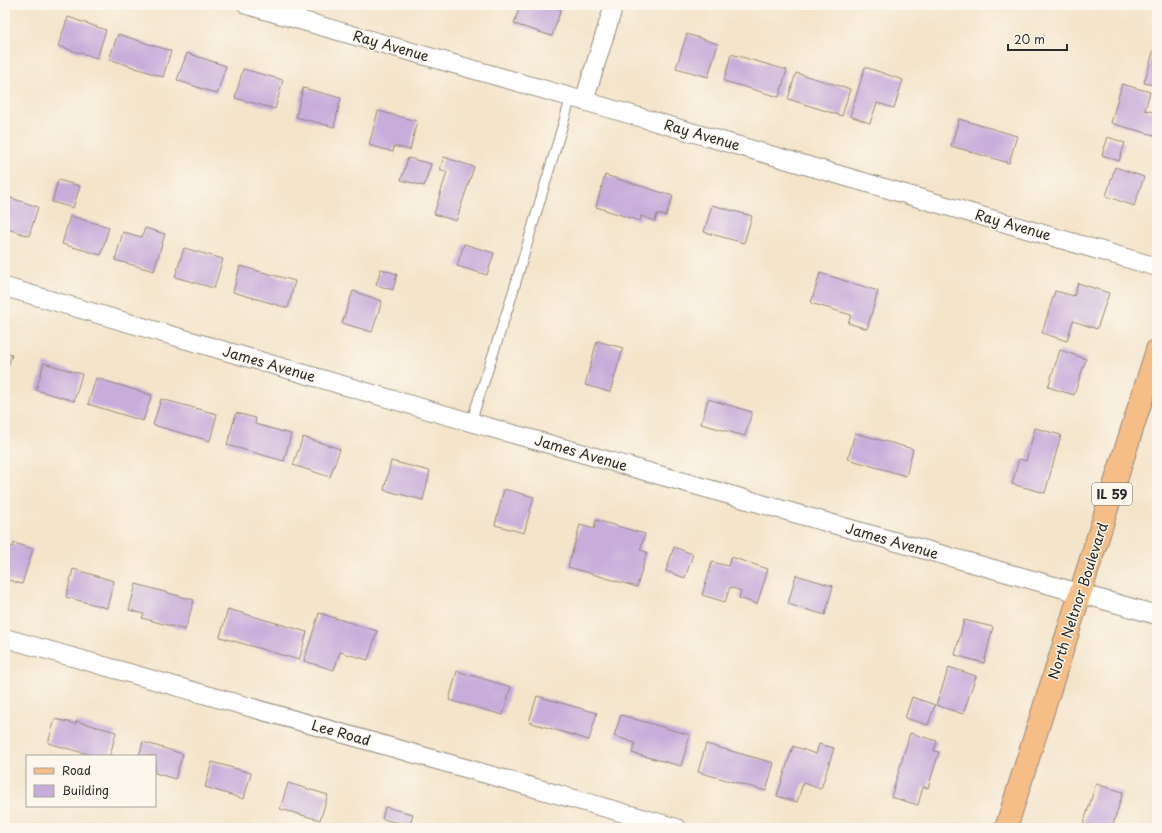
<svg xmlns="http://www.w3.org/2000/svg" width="1162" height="833" font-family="'Playpen Sans',sans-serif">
  <rect width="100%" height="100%" fill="#fbf7ec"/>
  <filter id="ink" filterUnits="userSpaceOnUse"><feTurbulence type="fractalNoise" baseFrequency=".025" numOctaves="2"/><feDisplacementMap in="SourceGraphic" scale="8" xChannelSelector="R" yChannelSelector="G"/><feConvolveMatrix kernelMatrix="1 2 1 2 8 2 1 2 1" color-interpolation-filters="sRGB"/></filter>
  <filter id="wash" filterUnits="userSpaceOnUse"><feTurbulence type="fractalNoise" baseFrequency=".012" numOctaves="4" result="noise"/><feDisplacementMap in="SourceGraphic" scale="16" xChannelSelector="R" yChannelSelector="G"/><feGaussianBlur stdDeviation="0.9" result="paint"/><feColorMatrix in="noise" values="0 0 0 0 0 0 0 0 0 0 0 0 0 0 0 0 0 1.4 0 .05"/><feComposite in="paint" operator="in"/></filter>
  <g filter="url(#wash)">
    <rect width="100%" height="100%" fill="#f4e4ca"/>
    <g id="blocks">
      <g fill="#c8adda">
        <path d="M520,5h27l14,4 -9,27 -38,-12z"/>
        <path d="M721,5h11l-1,4z"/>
        <path d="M68,17l38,13 -9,28 -39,-12z"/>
        <path d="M118,34l53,17 -8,26 -54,-18z"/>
        <path d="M687,34l31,10 -10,33 -32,-9z"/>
        <path d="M1157,39v47l-13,-3z"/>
        <path d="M187,53l39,13 -9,28 -40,-14z"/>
        <path d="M731,54l56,16 -8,27 -55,-16z"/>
        <path d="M865,67l38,13 -9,28 -17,-5 -7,20 -20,-7z"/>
        <path d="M243,69l40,11 -8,29 -40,-11z"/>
        <path d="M796,73l54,16 -8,27 -54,-17z"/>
        <path d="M1122,84l28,8 -5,18 12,3v23l-46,-13z"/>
        <path d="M303,88l38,10 -7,29 -38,-10z"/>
        <path d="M378,111l39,10 -7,29 -16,-4 -1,6 -24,-7z"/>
        <path d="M959,119l58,17 -8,27 -58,-17z"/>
        <path d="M1108,137l17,6 -6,18 -17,-6z"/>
        <path d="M444,157l30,10 -18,54 -22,-7 13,-42 -7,-3z"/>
        <path d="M408,158l23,6 -7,22 -23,-6z"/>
        <path d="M1115,167l29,10 -10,29 -28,-10z"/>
        <path d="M605,175l68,21 -7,20 -9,-2 -2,7 -14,-5 -1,5 -44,-14z"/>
        <path d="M58,180l22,6 -7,22 -21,-6z"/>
        <path d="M5,196l33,11 -9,29 -24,-8z"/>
        <path d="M712,205l40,11 -8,27 -40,-11z"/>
        <path d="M70,216l39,11 -8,28 -39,-11z"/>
        <path d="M145,228l20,6 -11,37 -39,-11 8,-28 19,5z"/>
        <path d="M464,244l30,9 -7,22 -30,-9z"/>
        <path d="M184,248l39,11 -9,29 -39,-11z"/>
        <path d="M240,266l55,15 -7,27 -55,-16z"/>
        <path d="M381,269l16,5 -4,16 -17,-5z"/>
        <path d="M820,273l58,18 -11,38 -19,-6 3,-8 -40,-12z"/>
        <path d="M1078,283l31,10 -12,36 -24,-8 -6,20 -25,-8 13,-42 19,5z"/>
        <path d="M353,291l29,10 -10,31 -30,-9z"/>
        <path d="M597,341l26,7 -13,44 -25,-7z"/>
        <path d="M1060,350l26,9 -12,36 -26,-8z"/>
        <path d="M5,353l7,2 -7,19z"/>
        <path d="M44,363l38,11 -8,27 -38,-11z"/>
        <path d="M96,378l56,17 -9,26 -55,-17z"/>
        <path d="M161,399l56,15 -7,27 -57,-16z"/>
        <path d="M708,399l44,13 -7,24 -44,-12z"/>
        <path d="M236,413l20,5 -1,6 36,10 -7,27 -57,-16z"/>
        <path d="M1035,428l26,7 -16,58 -33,-9 7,-25 7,2z"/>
        <path d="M855,433l58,16 -7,27 -58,-17z"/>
        <path d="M303,437l37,12 -10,28 -37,-12z"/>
        <path d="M391,461l39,10 -7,29 -39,-10z"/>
        <path d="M504,489l30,8 -10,36 -29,-8z"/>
        <path d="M596,520l49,14 -5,16 7,2 -10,35 -69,-20 12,-42 14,4z"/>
        <path d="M14,543l19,6 -11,35 -17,-5v-34l8,2z"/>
        <path d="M674,547l19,7 -8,24 -19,-7z"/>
        <path d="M731,557l37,12 -11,35 -18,-6 2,-7 -11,-4 -5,15 -23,-7 10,-33 16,4z"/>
        <path d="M73,569l41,12 -7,27 -41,-11z"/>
        <path d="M796,575l37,11 -8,29 -37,-11z"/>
        <path d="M136,584l58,16 -9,30 -43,-12 2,-4 -15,-4z"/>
        <path d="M228,609l79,23 -8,28 -79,-23z"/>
        <path d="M319,613l58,18 -9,29 -28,-8 -6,18 -30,-9z"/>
        <path d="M964,620l29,7 -9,36 -29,-8z"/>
        <path d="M949,667l27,9 -13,38 -27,-9z"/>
        <path d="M457,671l54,16 -8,28 -54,-15z"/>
        <path d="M537,696l60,17 -8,27 -60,-18z"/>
        <path d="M912,697l23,8 -7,20 -23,-7z"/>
        <path d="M621,715l69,20 -9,31 -49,-13 3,-10 -21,-7z"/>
        <path d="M55,719l21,5v-3l40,11 -6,24h-16l-46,-13z"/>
        <path d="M910,733l27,8 -3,10 5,1 -11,36 -5,-1 -5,18 -27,-8z"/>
        <path d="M143,742l40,12 -8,25 -20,-6v-17h-16z"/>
        <path d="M706,744l68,19 -8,28 -68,-19z"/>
        <path d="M819,744l15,4 -13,41 -18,-6 -6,19 -20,-6 16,-50 23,8z"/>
        <path d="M212,762l39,11 -7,26 -39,-12z"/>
        <path d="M288,783l40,12 -8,25 -40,-11z"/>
        <path d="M1096,784l27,8 -11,36h-30z"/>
        <path d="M385,807l28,7 -3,10 13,4h-15l1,-3 -27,-6z"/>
      </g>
    </g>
  </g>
  <g filter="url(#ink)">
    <use href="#blocks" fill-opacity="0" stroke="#90887a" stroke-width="1"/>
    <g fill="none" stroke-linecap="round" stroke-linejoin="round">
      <g stroke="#90887a" stroke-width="11">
        <path id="service" d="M471,422l39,-120 61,-205"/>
      </g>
      <g stroke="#90887a" stroke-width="20">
        <g id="minor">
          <path d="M247,5l337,96 573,166"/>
          <path d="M584,101l30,-96"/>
          <path d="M5,287l451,131 701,197"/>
          <path d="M5,638l672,190"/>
        </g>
      </g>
      <g stroke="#90887a" stroke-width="24">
        <path id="primary" d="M1006,828l151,-478"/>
      </g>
      <use href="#service" stroke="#fff" stroke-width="9"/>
      <use href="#minor" stroke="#fff" stroke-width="18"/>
      <use href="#primary" stroke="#f6be87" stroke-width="22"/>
    </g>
  </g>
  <g text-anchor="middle" stroke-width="3" stroke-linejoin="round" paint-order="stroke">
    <rect fill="#fbf7ec" stroke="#696865" stroke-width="1" x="1092" y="483" width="40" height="22" rx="3"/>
    <g font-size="13" font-weight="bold" fill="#2b2b2b">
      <text x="1112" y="499">IL 59</text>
    </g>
    <g font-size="14" fill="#2b2b2b" stroke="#fbf7ec">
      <text transform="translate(391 46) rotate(16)" y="5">Ray Avenue</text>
      <text transform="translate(702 135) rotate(16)" y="5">Ray Avenue</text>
      <text transform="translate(1013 225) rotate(16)" y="5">Ray Avenue</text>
      <text transform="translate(269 364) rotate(16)" y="5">James Avenue</text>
      <text transform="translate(581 453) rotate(16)" y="5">James Avenue</text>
      <text transform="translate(892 541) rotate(16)" y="5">James Avenue</text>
      <text transform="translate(1078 601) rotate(-72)" y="5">North Neltnor Boulevard</text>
      <text transform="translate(341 733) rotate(16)" y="5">Lee Road</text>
    </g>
  </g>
  <rect width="1162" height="833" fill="none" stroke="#fbf7ec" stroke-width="20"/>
  <rect x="26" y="755" width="130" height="52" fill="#fbf7ec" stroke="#a8a59f"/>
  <rect x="34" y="768" width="20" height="6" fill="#f6be87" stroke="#a8a59f"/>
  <text x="62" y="775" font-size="12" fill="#2b2b2b">Road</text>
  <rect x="34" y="785" width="20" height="12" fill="#c8adda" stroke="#a8a59f"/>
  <text x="62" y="795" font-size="12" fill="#2b2b2b">Building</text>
  <path d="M1008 44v6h59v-6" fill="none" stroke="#2b2b2b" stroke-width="2"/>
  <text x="1014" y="44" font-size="12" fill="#2b2b2b" stroke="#fbf7ec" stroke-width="3" paint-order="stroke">20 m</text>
</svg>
